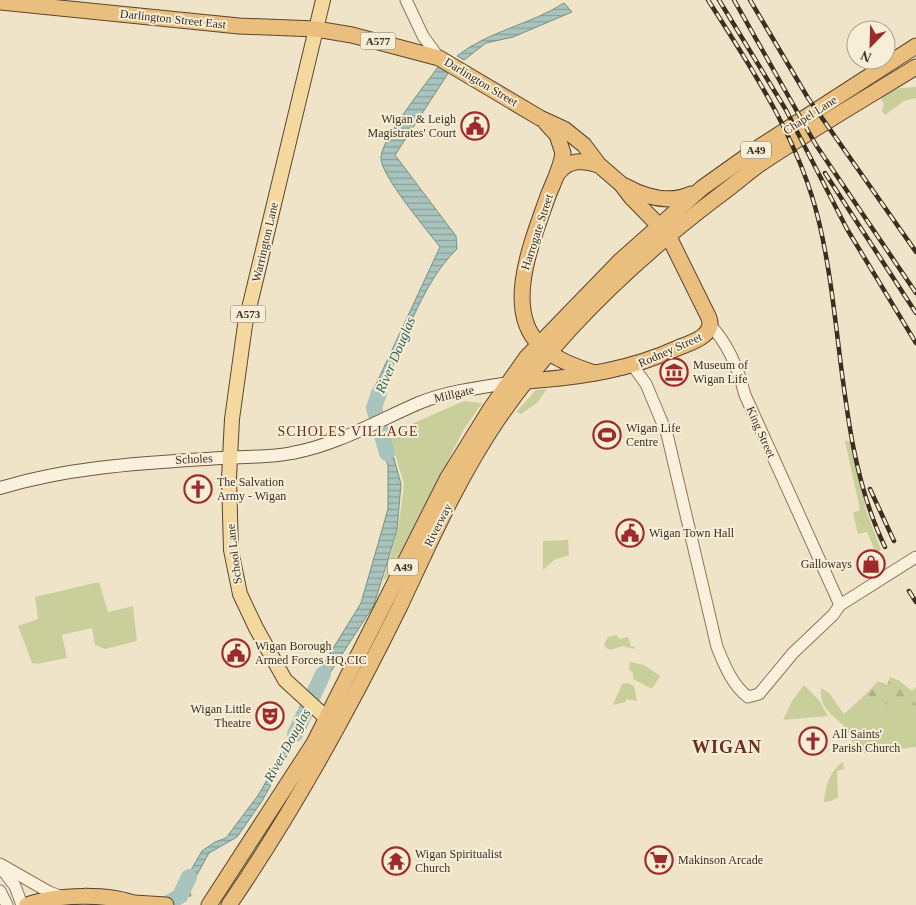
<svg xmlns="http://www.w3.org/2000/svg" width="916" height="905" font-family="Georgia,serif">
  <defs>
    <pattern id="forest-firs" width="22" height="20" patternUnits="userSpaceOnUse" patternTransform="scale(1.25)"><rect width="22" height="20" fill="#c9cf9b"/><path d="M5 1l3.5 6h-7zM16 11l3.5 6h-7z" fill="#aeb285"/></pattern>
    <pattern id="water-rules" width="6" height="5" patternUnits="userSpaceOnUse" patternTransform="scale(1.25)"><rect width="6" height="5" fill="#a9c4bc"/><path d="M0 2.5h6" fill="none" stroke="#8ba098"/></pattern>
  </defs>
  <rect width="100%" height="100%" fill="#f0e4c8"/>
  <g fill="#c9cf9b">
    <path d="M916,87v11l-12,3 -19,14 -3,-4 2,-7 -4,-7 20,-9z"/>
    <path d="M547,389l-10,14 -16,11 -5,-2 20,-22z"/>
    <path d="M464,401l18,2 -19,28 -74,144 -6,6 15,-51 6,-46 -15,-50z"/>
    <path d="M845,441h5l16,69 15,40 -5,3 -9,-21 -9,2 -5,-21 7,-3z"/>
    <path d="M568,540l1,15 -15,5 -11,10v-29z"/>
    <path d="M99,582l9,30 25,-6 4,35 -32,8 -10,-4 -3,-17 -30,7 5,23 -30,6 -5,-1 -14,-37 20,-7 -3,-22z"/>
    <path d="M617,635l2,4 9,-2 3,10 4,-1 -1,3 -11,-3 -13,4 -5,-3 -1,-3 4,-7z"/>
    <path d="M630,662l14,3 16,11 -8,13 -19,-10v-6l-4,-4z"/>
    <path d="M628,683l6,3 3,15 -11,-2v3l-13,3 9,-21z"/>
    <path d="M804,685l15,15 9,16 -45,4 9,-19z"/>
    <path d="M821,688l8,5 15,21 22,-20 11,15 17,-10 22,7v41l-58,7c-4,-9 -9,-22 -15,-29 -12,-11 -24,-19 -22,-37z"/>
    <path d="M843,762l1,7 -7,2 1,26 -6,4 -8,1c1,-13 6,-33 19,-40z"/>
  </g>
  <path fill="url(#forest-firs)" d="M890,677l8,3 14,11 4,-4v19l-22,-7 -17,10 -11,-15 12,-13 9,4z"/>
  <g fill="url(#water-rules)" stroke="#6f938a">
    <path d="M564,3l8,9 -59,25 -27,6 -22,17 -7,-4c31,-25 73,-31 107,-53z"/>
    <path d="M438,67l11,5 -54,83 61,81 1,13c-36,34 -57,102 -77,148l1,13 -10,5 -3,-8 3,-12 69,-148c-13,-17 -59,-71 -59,-89 0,-19 45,-74 57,-91z"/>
    <path d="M386,430l15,54 -4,46 -23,75 -59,91 -7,-7 53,-86 27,-94v-44l-13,-30z"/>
    <path d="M302,711l7,5 -47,85 -25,36 -28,16 -20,36 2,7h-15l26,-45 13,-9 11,-4 33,-44 39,-68z"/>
  </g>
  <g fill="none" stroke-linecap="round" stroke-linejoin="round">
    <g stroke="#a9c4bc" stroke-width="16">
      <path d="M379,393l-5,15 13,45"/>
      <path d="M295,734l28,-60"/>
      <path d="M165,905l15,-9 9,-19"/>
    </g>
    <g stroke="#8d765c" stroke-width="13">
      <g id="tertiary">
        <path d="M406,0l17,36 16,22"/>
        <path d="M711,326c17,18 28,45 34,69l95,210"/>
        <path d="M633,366l13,18 21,50 50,213c7,17 15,38 31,50l11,-3 34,-41 40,-38 7,-10 76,-48"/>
        <path d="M0,864l49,28 14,5"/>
        <path d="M1,868l14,18 7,19"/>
        <path d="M0,891l7,14"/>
      </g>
    </g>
    <g stroke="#6f573f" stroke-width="14">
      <path id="secondary" d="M0,488c73,-22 146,-25 221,-30 24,-2 48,0 71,-5 45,-8 85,-32 127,-50 29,-12 64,-16 96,-21"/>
    </g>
    <g stroke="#5b4430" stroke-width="16">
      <path id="primary" d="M323,0l-78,325 -13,94 -3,59 2,72 9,44 16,34 29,52 49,45"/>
    </g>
    <g stroke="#5b4430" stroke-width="17">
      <g id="trunk">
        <path d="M0,2l239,24 77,3 36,6 87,23 101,60 24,11 20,16 15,20 22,19 10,13 37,38 41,83c6,17 -16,24 -29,29 -50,23 -98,30 -153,34"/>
        <path d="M546,123l11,12 6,18c-2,15 -10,30 -15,43 -14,41 -46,113 -8,149 16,15 34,21 54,28"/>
        <path d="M558,173c11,-14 25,-13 41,-8"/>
        <path d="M625,186c20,11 44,18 66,8"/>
        <path d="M134,903l32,2"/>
        <path d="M27,905c29,-11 83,-12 111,0"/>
        <path d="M209,905l105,-162 133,-264 44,-71 35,-50 95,-98 81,-72 59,-42 155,-100"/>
        <path d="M229,905c65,-95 120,-195 171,-299 30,-64 58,-128 98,-187 59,-86 135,-158 218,-221 15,-11 29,-23 44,-34 51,-34 104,-65 156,-97"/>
      </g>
    </g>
    <use href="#tertiary" stroke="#faf1dc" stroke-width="11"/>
    <use href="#secondary" stroke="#faf1dc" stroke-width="12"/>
    <use href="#primary" stroke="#f3d9a0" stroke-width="14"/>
    <use href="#trunk" stroke="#eabe7c" stroke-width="15"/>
    <g stroke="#3d2e20" stroke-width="4.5">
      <g id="rail">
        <path d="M708,0c45,70 92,141 111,222 25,105 19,228 66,325"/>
        <path d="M719,0l67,110 61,119 69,114"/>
        <path d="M734,0l82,145 100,148"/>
        <path d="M750,0l58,98 108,154"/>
        <path d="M825,173l91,140"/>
        <path d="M870,489l24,52"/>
        <path d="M909,591l7,11"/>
      </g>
    </g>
    <use href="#rail" stroke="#f7eed8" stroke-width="2.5" stroke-dasharray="8" stroke-linecap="butt"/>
  </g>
  <defs>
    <g id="civic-ring" transform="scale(1.4375)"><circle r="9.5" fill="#f7eed8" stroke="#9e2a2b" stroke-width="1.5"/><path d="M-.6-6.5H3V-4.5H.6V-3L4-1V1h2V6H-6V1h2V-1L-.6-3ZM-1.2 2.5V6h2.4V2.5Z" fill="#9e2a2b"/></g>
    <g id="museum-ring" transform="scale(1.4375)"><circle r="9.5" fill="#f7eed8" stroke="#9e2a2b" stroke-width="1.5"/><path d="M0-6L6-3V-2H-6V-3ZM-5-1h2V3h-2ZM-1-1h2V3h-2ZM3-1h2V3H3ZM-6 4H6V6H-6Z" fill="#9e2a2b"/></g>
    <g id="stadium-ring" transform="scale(1.4375)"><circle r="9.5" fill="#f7eed8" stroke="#9e2a2b" stroke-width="1.5"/><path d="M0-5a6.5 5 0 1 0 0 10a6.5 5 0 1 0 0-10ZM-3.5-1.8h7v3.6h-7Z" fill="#9e2a2b"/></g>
    <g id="church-ring" transform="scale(1.4375)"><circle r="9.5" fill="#f7eed8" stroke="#9e2a2b" stroke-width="1.5"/><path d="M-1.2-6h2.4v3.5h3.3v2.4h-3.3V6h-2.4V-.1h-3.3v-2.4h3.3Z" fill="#9e2a2b"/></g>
    <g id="shop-ring" transform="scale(1.4375)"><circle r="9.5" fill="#f7eed8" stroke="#9e2a2b" stroke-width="1.5"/><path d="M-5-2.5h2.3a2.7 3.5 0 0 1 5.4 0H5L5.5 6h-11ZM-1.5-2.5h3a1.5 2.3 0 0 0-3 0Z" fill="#9e2a2b"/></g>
    <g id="theatre-ring" transform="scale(1.4375)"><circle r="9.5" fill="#f7eed8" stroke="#9e2a2b" stroke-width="1.5"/><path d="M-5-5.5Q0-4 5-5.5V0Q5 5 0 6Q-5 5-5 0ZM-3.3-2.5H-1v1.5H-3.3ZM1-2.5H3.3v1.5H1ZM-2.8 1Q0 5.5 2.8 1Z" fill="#9e2a2b"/></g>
    <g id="supermarket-ring" transform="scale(1.4375)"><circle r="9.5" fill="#f7eed8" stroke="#9e2a2b" stroke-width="1.5"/><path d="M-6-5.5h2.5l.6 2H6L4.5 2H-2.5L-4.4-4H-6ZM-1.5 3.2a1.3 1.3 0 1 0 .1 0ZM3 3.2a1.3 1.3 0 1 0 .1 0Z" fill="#9e2a2b"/></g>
    <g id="temple-ring" transform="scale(1.4375)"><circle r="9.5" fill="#f7eed8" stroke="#9e2a2b" stroke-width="1.5"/><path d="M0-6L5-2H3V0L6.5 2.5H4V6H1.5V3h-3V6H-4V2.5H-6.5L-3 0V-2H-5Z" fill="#9e2a2b"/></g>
  </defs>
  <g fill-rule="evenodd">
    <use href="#civic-ring" x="475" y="126"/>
    <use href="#museum-ring" x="674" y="372"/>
    <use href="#stadium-ring" x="607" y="435"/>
    <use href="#church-ring" x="198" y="489"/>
    <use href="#civic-ring" x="630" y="533"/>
    <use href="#shop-ring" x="871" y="564"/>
    <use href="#civic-ring" x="236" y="653"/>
    <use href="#theatre-ring" x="270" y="716"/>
    <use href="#church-ring" x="813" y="741"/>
    <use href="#supermarket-ring" x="659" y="860"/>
    <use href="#temple-ring" x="396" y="861"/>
  </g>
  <g text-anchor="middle" stroke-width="4" stroke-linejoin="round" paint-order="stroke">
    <g fill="#f7eed8" stroke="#756857" stroke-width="1">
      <rect x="360.5" y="32.5" width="35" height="17" rx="4"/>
      <rect x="741" y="141.5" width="30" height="17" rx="4"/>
      <rect x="230.5" y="305.5" width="35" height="17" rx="4"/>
      <rect x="388" y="558.5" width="30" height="17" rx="4"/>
    </g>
    <g font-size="11" font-weight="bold" fill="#3d2e20">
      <text x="378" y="45">A577</text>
      <text x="756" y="154">A49</text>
      <text x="248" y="318">A573</text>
      <text x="403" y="571">A49</text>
    </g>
    <g font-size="12" fill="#3d2e20" stroke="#f7eed8">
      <text transform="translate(173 19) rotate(6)" y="4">Darlington Street East</text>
      <text transform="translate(481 82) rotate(31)" y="4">Darlington Street</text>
      <text transform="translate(810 115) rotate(-33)" y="4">Chapel Lane</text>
      <text transform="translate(537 232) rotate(-72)" y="4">Harrogate Street</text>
      <text transform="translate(265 242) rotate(-77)" y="4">Warrington Lane</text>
      <text transform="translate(670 350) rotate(-24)" y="4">Rodney Street</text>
      <text transform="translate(454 394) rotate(-13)" y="4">Millgate</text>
      <text transform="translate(761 432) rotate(66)" y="4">King Street</text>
      <text transform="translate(194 459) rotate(-3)" y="4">Scholes</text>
      <text transform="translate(438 525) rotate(-63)" y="4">Riverway</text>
      <text transform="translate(234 554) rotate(-97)" y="4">School Lane</text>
    </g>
    <g font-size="12" fill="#3d2e20" stroke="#f7eed8" text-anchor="start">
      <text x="456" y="123" text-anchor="end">Wigan &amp; Leigh<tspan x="456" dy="14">Magistrates' Court</tspan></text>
      <text x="693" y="369">Museum of<tspan x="693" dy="14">Wigan Life</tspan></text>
      <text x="626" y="432">Wigan Life<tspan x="626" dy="14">Centre</tspan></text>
      <text x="217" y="486">The Salvation<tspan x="217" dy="14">Army - Wigan</tspan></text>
      <text x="649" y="537">Wigan Town Hall</text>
      <text x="852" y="568" text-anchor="end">Galloways</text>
      <text x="255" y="650">Wigan Borough<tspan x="255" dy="14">Armed Forces HQ CIC</tspan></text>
      <text x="251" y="713" text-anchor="end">Wigan Little<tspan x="251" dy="14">Theatre</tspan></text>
      <text x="832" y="738">All Saints'<tspan x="832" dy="14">Parish Church</tspan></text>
      <text x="415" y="858">Wigan Spiritualist<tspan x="415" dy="14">Church</tspan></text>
      <text x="678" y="864">Makinson Arcade</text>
    </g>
    <g font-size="14" font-style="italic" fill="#2f5d5a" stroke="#f7eed8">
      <text transform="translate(395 355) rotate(-67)" y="5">River Douglas</text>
      <text transform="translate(287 745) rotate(-61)" y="5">River Douglas</text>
    </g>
    <g font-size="14" letter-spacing="1" fill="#6b2e1e" stroke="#f7eed8">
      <text x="348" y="436">SCHOLES VILLAGE</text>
    </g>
    <g font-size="18" font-weight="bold" letter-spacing="1" fill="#6b2e1e" stroke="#f7eed8">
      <text x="727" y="753">WIGAN</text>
    </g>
  </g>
  <g transform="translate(871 45) rotate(203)"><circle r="24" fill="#f7eed8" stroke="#ada18e"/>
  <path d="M0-4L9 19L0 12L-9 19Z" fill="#9e2a2b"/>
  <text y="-8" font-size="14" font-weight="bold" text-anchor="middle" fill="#3d2e20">N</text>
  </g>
</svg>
